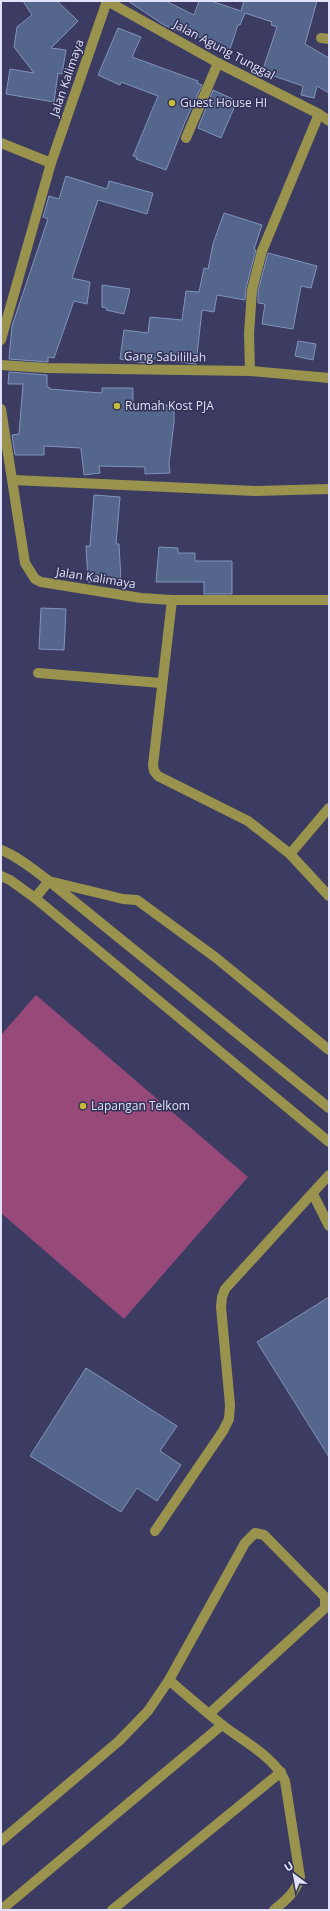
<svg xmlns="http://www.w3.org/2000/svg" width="330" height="1911" font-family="'Open Sans',sans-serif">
  <rect width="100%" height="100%" fill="#3c3b61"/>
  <path fill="#974a7a" d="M36,995l212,182 -124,142 -123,-106v-178z"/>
  <g fill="#54668b" stroke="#8094bb">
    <path d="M23,1h34l21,20 -27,27 15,2 -4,24 -4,-1 -4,29 -48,-8 4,-25 24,4 -20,-26 3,-20 15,-12z"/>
    <path d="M128,1h38l28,14 5,-14h12l30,10 3,-10h73l-12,43 24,14v35l-12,-7 -3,12 -13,-3 2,-9 -41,-14 15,-45 -6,-2 1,-3 -27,-9 -5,12h-2l-9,27 -20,-7 1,-4 -27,-10 -1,2 -18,-8z"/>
    <path d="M118,28l23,9 -9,20 66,24 -1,2 5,2 -17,37 -19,48 -30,-11 1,-2 -4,-1 25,-60 -37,-14 -1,3 -22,-10z"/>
    <path d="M213,90l24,11 -16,37 -23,-10z"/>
    <path d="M66,176l41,13 2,-8 44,12 -6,21 -49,-14 -26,78 18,4 -3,22 -13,-3 -20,57 -6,-1v5l-39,-3 3,-33 36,-107 -5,-2 6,-21 10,3z"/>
    <path d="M224,213l38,12 -8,24 2,1 -10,38 -1,12 -28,-5 -3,17 -12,-2 -6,54 -51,-6 -1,5 -24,-4 4,-29 24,3 2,-16 32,3 4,-29 13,1 5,-24 4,1 5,-25z"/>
    <path d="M268,253l49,13 -6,22 -10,-2 -8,43 -31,-5 3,-20 -7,-1v-12z"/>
    <path d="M102,285l28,4 -6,25 -18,-4 1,-2 -5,-1z"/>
    <path d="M298,341l18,3 -3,16 -18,-4z"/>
    <path d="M9,372l38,3v12l3,1 -1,1 53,4v-5h31v18l41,-1v17l-5,41 1,10 -25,1v-7l-46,-1 1,7 -16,2 -3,-27 -37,-2v9h-29l-3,-20 7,-1 4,-50h-15z"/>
    <path d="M94,495l26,2 -4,47h3l2,37 -33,1 -2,-36h4z"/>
    <path d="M159,547l19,1v5h17v8h37v33h-28v-12h-48z"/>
    <path d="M41,608l25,1 -2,41 -25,-1z"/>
    <path d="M329,1297v160l-72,-115z"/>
    <path d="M86,1368l91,58 -17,25 21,14 -24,36 -20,-13 -16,24 -91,-56z"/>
  </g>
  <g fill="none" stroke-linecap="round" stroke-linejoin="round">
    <g stroke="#99934e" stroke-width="10">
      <path d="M107,1l111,62 101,51 10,7"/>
      <path d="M321,38l8,1"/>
      <path d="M186,138l32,-75"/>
      <path d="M1,143l50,20"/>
      <path d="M1,340l50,-177 56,-162"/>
      <path d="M1,365l45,3 204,3 79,7"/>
      <path d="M250,371l-1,-37 3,-44 10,-39 57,-137"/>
      <path d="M1,409l24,154 10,16 6,3 100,16 31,2h157"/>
      <path d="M13,480l242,11 74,-2"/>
      <path d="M172,600l-19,165 1,6 4,5 90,45 42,33 39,42"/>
      <path d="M38,673l123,10"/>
      <path d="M1,850c18,7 33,20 48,31l280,227"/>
      <path d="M290,854l39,-46"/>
      <path d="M1,876l9,4 25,18 294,244"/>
      <path d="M53,882l70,17 14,1 78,57 114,93"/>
      <path d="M35,898l14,-17"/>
      <path d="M313,1194l16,32"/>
      <path d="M155,1531l68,-100 6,-12 1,-14 -9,-98 1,-10 3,-8 104,-114"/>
      <path d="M169,1680c17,15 35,30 52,44 20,16 54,33 64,57l15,96c-4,15 -14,23 -26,33"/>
      <path d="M1,1841l118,-100 29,-30 21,-31 76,-137 10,-10 9,2 61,62v11l-116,106"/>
      <path d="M1,1910l221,-185"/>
      <path d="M112,1910l169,-138"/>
    </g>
  </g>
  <g fill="#c7bb3c" stroke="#323156" stroke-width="1.5">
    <circle cx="172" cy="103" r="4"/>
    <circle cx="117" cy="406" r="4"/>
    <circle cx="83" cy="1106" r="4"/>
  </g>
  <g text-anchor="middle" stroke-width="3" stroke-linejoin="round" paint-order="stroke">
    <g font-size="12" fill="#e2e3fb" stroke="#323156">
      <text transform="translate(224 50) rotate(28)" y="4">Jalan Agung Tunggal</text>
      <text transform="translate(67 78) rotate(-71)" y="4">Jalan Kalimaya</text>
      <text transform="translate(165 357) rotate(1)" y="4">Gang Sabilillah</text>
      <text transform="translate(96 578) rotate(9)" y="4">Jalan Kalimaya</text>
    </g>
    <g font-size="12" fill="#e2e3fb" stroke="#323156" text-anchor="start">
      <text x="180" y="107">Guest House HI</text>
      <text x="125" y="410">Rumah Kost PJA</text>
      <text x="91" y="1110">Lapangan Telkom</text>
    </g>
  </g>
  <rect width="330" height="1911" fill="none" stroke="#e2e3fb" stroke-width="4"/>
  <g transform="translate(294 1875) rotate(328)" stroke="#323156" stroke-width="3" paint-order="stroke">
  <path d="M0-3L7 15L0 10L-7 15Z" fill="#e2e3fb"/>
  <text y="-6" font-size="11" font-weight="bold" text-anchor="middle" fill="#e2e3fb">U</text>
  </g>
</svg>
